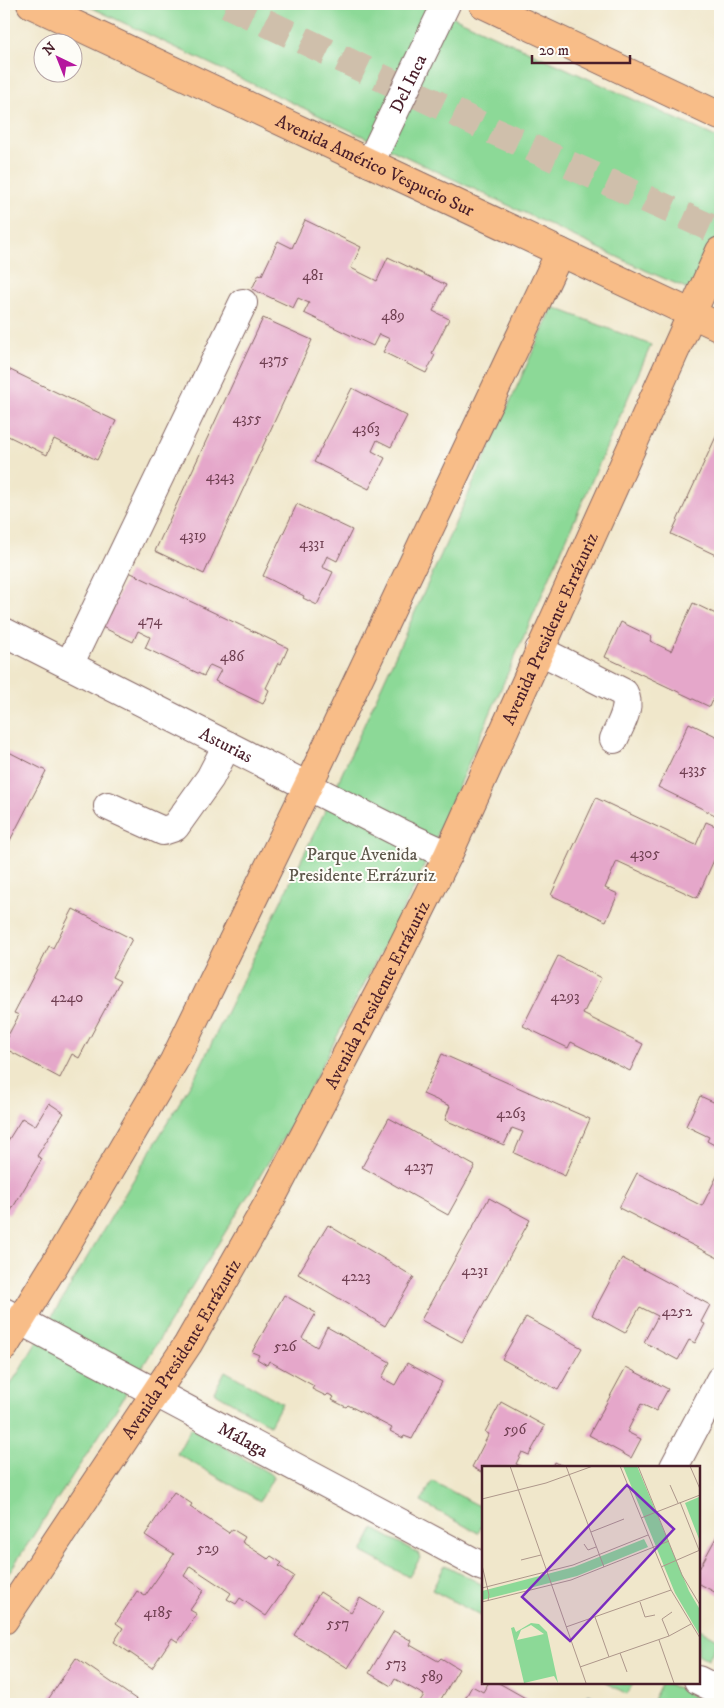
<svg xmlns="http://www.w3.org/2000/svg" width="724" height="1708" font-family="'IM FELL DW Pica',serif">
  <rect width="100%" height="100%" fill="#fdfcf7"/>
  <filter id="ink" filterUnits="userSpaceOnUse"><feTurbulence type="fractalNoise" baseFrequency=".02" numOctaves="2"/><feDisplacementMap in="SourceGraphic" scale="10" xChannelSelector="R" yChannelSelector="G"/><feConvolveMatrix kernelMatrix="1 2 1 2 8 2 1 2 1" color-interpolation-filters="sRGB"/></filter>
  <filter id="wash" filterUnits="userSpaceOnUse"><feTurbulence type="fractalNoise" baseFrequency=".0096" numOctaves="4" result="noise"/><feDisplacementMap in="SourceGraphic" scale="20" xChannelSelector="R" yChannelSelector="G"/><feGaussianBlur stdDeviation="1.12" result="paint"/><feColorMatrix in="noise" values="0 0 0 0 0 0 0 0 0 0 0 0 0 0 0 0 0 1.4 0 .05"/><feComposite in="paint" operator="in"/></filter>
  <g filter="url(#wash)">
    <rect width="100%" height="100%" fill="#f0e7cb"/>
    <g fill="#8cd997" stroke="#6b7c61">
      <path d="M84,4h341l295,135v164l-73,-32z"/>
      <path d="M553,307l98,38 -237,543 -124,239 -176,286 -110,167v-186l16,-24 177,-297 128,-262z"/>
      <path d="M225,1371l57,32 -12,22 -56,-33z"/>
      <path d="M191,1428l83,48 -14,25 -83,-47z"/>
      <path d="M432,1481l51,27v15l-5,10 -57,-31z"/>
      <path d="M374,1529l44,24 2,5 -11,19 -47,-25z"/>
      <path d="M445,1565l38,20v32l-51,-27z"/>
      <path d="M698,1628l21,12 -11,20 -10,-6z"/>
      <path d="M605,1682h29l-7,12z"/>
      <path d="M662,1682h3l42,22h-56z"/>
    </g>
    <path fill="#4aa9c9" stroke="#4a647a" d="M588,1694l21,10h-27z"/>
    <g id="blocks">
      <g fill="#e5a7ca">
        <path d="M305,220l56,27 -10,21 26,13 11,-24 58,28 -13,26 16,8 -17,34 3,2 -9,18 -43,-21 7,-13 -11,-5 -6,12 -69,-33 5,-10 -11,-5 -5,10 -41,-19 7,-15 3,1 16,-34 14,7z"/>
        <path d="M263,318l49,22 -108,234 -49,-23z"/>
        <path d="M4,367l112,54 -19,39 -43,-21 -7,16 -43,-21z"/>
        <path d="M352,388l55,28 -16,31 -14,-7 -5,11 13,7 -16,31 -55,-27z"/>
        <path d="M720,428v129l-49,-23z"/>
        <path d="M297,504l55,26 -15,31 -10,-5 -5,11 11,5 -16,33 -14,-7 1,-2 -41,-20z"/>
        <path d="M129,572l159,76 -7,16 -3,-1 -12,25 3,2 -6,14 -48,-23 6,-11 -11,-5 -6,11 -59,-28 5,-11 -12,-6 -5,11 -33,-16 6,-13 3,2z"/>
        <path d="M693,603l27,13v82l-5,-3 -5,12 -105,-50 16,-35 31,15 -2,4 21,10z"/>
        <path d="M689,723l31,15v27l-3,7 3,2v30l-5,11 -57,-28z"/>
        <path d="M5,750l41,21 -42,81v-100z"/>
        <path d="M596,798l100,47 10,-23 14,6v35l-6,-3 -17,38 -80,-37 -12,27 13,6 -12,27 -55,-26z"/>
        <path d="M73,909l59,30 -20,38 8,4 -41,77 -7,-4 -12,24 -56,-30v-5l15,-28 -5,-2 35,-67 4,2z"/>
        <path d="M558,956l43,22 -18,36 60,30 -13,27 -59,-29 -3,6 -45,-22z"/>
        <path d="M442,1054l148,65 -25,57 -51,-23 9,-21 -11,-4 -8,17 -59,-25 5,-14 -27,-12z"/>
        <path d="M700,1096l20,9v43l-13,-7 2,-4 -23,-11z"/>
        <path d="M49,1103l15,10 -27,43 5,3 -33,55 -5,-4v-63l18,-29 13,8z"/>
        <path d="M389,1118l86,48 -27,49 -86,-48z"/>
        <path d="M720,1170v89l-101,-51 18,-35 65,33z"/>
        <path d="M489,1198l41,22 -68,122 -41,-22z"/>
        <path d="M328,1225l86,52 -29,49 -87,-52z"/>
        <path d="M622,1258l88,47 -9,17 4,2 -10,19 -6,-3 -11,20 -34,-18 14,-26 -18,-9 -15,26 -33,-18z"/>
        <path d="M284,1295l32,18 -14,25 15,9 10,-20 63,35 -8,16 13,7 12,-22 35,19 -30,57 -8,-3 -1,2 -13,-7 2,-3 -44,-23 -2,2 -14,-7 2,-3 -6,-3 -2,2 -14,-7 2,-3 -45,-25 -2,4 -10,-6 2,-4 -7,-3z"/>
        <path d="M526,1317l56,31 -24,42 -56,-31z"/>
        <path d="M626,1367l42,22 -12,22 -15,-7 -14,28 14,7 -10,19 -42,-23z"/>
        <path d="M501,1402l44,24 -16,29 -7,-3 -6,12 6,3h-39v6l-11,-6 17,-33 -4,-2z"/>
        <path d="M555,1462l10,5h-12z"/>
        <path d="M174,1492l18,12 -2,3 39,26 3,-4 13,8 -3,5 26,17 3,-3 11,7 -3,3 15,10 -28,40 -26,-18 -4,6 -9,-5 4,-6 -41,-27 -6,10 20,14 -14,20 7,4 -19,28 -6,-4 -20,30 -38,-26 9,-14 -7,-5 21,-32 8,5 29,-42 -29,-19z"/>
        <path d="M719,1532h1v63l-22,-12v-12z"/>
        <path d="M320,1592l31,20 9,-14 23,14 -35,56 -54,-33z"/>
        <path d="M394,1631l18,10 -2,4 28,16 3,-3 18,11 -21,35h-20l6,-9 -29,-16 -4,7 -22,-13z"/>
        <path d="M76,1658l67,46h-98z"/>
        <path d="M489,1682h8l39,22h-74l10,-18 11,6z"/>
      </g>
    </g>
  </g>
  <g filter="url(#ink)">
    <use href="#blocks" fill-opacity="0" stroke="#846563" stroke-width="1"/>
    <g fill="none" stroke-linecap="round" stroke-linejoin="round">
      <path stroke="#cfbfab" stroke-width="28" stroke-dasharray="28 14" stroke-linecap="butt" d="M227,4l260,124 233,104"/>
      <g stroke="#846563" stroke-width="30">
        <g id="minor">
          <path id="s1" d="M370,163l76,-159"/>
          <path id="s2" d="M4,632l398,202 46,21"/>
          <path d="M539,650l85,43c8,14 -4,32 -10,46"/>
          <path d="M69,665l174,-362"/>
          <path d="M108,806l55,25 12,-4 35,-49 17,-33"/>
          <path id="s3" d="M4,1312l479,255"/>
          <path d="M674,1467l46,-87"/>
          <path d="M698,1680l22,11"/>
        </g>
      </g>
      <g stroke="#846563" stroke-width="30">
        <g id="major">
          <path id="s4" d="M31,4l689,323"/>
          <path d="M483,4l237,112"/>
          <path d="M4,1347l51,-83 119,-203 134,-275 252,-534"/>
          <path id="s5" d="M4,1620l184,-276 84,-147 109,-208 67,-134 272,-604"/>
        </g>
      </g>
      <use href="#minor" stroke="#fff" stroke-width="28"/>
      <use href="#major" stroke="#f8bd88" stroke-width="28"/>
    </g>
  </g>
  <g text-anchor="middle" stroke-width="4" stroke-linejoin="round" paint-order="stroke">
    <g font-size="15" fill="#714153">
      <text x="313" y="280">481</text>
      <text x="393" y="320">489</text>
      <text x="274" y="364">4375</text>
      <text x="247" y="423">4355</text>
      <text x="366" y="433">4363</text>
      <text x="220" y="481">4343</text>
      <text x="193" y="540">4319</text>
      <text x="312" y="548">4331</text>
      <text x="150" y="625">474</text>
      <text x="232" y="661">486</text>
      <text x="693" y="774">4335</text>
      <text x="645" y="858">4305</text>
      <text x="565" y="1001">4293</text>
      <text x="67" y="1002">4240</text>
      <text x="511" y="1118">4263</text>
      <text x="419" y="1171">4237</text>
      <text x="475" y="1275">4231</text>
      <text x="356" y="1281">4223</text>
      <text x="677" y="1316">4252</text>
      <text x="285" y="1351">526</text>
      <text x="515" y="1434">596</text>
      <text x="208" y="1553">529</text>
      <text x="158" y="1617">4185</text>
      <text x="338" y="1628">557</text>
      <text x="396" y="1668">573</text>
      <text x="432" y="1681">589</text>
    </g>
    <g font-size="18" fill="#4a1f2b" stroke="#fdfcf7">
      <text dy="6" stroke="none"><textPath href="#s1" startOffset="88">Del Inca</textPath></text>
      <text dy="6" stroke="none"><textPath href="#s4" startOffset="380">Avenida Américo Vespucio Sur</textPath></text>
      <text dy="6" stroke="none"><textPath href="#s5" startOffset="1134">Avenida Presidente Errázuriz</textPath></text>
      <text dy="6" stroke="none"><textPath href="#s2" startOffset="249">Asturias</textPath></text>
      <text dy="6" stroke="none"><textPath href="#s5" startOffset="729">Avenida Presidente Errázuriz</textPath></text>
      <text dy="6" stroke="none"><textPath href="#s5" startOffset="324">Avenida Presidente Errázuriz</textPath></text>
      <text dy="6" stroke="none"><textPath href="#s3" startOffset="271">Málaga</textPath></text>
    </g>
    <g font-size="18" fill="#5e574b" stroke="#fdfcf7">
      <text x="362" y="860">Parque Avenida<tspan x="362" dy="21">Presidente Errázuriz</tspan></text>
    </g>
  </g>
  <g transform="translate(482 1466)">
    <rect width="218" height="218" fill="#f0e7cb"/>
    <path d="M141,0h14l52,125 10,17v26l-24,-41zM217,31v42l-14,-36zM162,73l4,8 -71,29 -95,24v-9l92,-24zM49,157l8,1 8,8 11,51 -4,-7 -30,7 -13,-55 3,-1 2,5zM49,159l13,9 -27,6 4,-10z" fill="#8cd997" fill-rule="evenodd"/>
    <path fill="none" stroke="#ae978b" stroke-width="1" d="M28,0l76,217M84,0l38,101M138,0l51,124 29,48M156,0l44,109 18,30M208,0l10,23M188,19l8,18M0,33l64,-16 47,-17M198,36l19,48M159,52l59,-23M109,66l33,-13M102,78l4,6 8,-3M39,94l20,-5M0,99l7,30 -1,6M179,101l39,-17M0,122l91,-23 75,-30M0,136l89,-22 98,-39M158,136l5,15 10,-2M113,151l14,40M84,161l105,-37M187,170l-7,-17 10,-7M177,174l15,43M138,187l7,19M98,201l89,-31 22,-12"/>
    <path fill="#7b2cbf" fill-opacity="0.15" stroke="#7b2cbf" stroke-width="2.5" d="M145,19l47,44 -104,112 -48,-44z"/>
    <rect width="218" height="218" fill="none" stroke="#4a1f2b" stroke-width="2.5"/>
  </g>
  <rect width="724" height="1708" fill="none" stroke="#fdfcf7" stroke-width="20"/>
  <g transform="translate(58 58) rotate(317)"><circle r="24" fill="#fdfcf7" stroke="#b5a4a5"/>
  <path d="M0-4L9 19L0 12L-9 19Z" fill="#b5179e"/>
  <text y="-8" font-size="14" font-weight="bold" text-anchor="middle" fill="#4a1f2b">N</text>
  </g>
  <path d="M532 55v8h98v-8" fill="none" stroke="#4a1f2b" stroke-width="2.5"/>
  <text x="539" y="55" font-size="15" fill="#4a1f2b" stroke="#fdfcf7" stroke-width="4" paint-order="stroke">20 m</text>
</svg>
